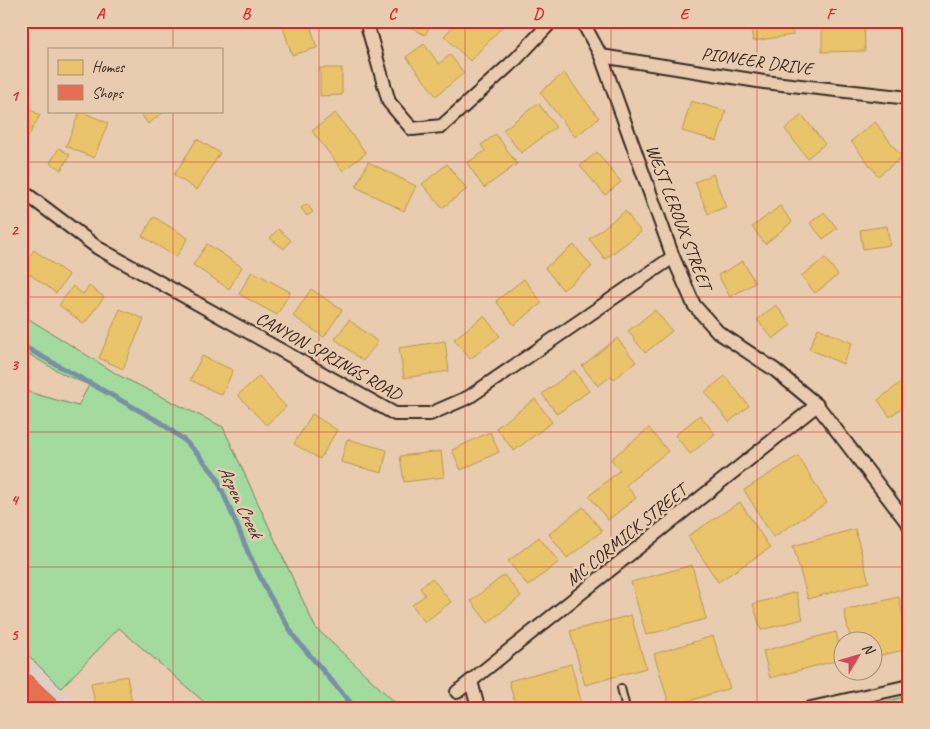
<svg xmlns="http://www.w3.org/2000/svg" width="930" height="729" font-family="Caveat,sans-serif">
  <rect width="100%" height="100%" fill="#e9ccb0"/>
  <filter id="ink" filterUnits="userSpaceOnUse"><feTurbulence type="fractalNoise" baseFrequency=".02" numOctaves="2"/><feDisplacementMap in="SourceGraphic" scale="10" xChannelSelector="R" yChannelSelector="G"/><feConvolveMatrix kernelMatrix="1 2 1 2 8 2 1 2 1" color-interpolation-filters="sRGB"/></filter>
  <g filter="url(#ink)">
    <path fill="#decec6" d="M21,648l40,40 19,20h-59z"/>
    <g fill="#a3db9f" stroke="#6f825e">
      <path d="M21,314l99,62 103,51 92,200 86,81h-190l-92,-80 -58,60 -40,-40v-258l57,16 11,-21 -24,-10 -44,-25z"/>
      <path d="M900,698h9v10h-47z"/>
    </g>
    <g fill="#e9c46a" stroke="#b59653">
      <path d="M281,21h28l8,27 -25,7z"/>
      <path d="M413,21h20l-8,14 -15,-8z"/>
      <path d="M458,21h42l4,4 -34,36 -26,-25z"/>
      <path d="M750,21h40l3,14 -40,6z"/>
      <path d="M822,21h42l1,30 -43,1z"/>
      <path d="M424,44l15,20 11,-9 14,18 -28,23 -30,-39z"/>
      <path d="M320,68h22v27l-22,1z"/>
      <path d="M564,73l35,45 -24,19 -35,-45z"/>
      <path d="M691,101l35,10 -9,30 -35,-10z"/>
      <path d="M538,103l18,24 -35,26 -18,-23z"/>
      <path d="M21,105l19,10 -18,33 -1,-1z"/>
      <path d="M80,111l28,12 -14,35 -28,-12z"/>
      <path d="M139,111h26l-17,13z"/>
      <path d="M335,113l31,40 -23,18 -31,-40z"/>
      <path d="M802,115l23,29 -18,14 -22,-29z"/>
      <path d="M875,122l27,35 -24,19 -27,-35z"/>
      <path d="M496,134l21,30 -33,24 -17,-25 18,-12 -4,-6z"/>
      <path d="M197,139l23,14 -23,37 -23,-15z"/>
      <path d="M59,148l11,7 -9,15 -11,-7z"/>
      <path d="M597,152l24,30 -16,13 -25,-29z"/>
      <path d="M368,162l48,24 -12,25 -48,-24z"/>
      <path d="M447,164l20,25 -25,19 -20,-24z"/>
      <path d="M713,174l13,33 -18,7 -13,-32z"/>
      <path d="M307,204l6,8 -6,4 -6,-8z"/>
      <path d="M780,206l12,16 -27,22 -13,-17z"/>
      <path d="M625,211l16,21 -36,27 -16,-20z"/>
      <path d="M824,212l13,16 -14,11 -13,-16z"/>
      <path d="M154,217l34,21 -12,19 -34,-21z"/>
      <path d="M887,226l3,19 -27,4 -3,-19z"/>
      <path d="M278,229l13,11 -7,9 -14,-11z"/>
      <path d="M207,244l35,23 -13,22 -36,-24z"/>
      <path d="M574,245l18,22 -29,23 -18,-22z"/>
      <path d="M34,250l35,25 -13,18 -35,-25z"/>
      <path d="M825,258l13,17 -23,18 -14,-17z"/>
      <path d="M743,261l12,22 -25,14 -12,-22z"/>
      <path d="M252,271l38,21 -13,23 -38,-21z"/>
      <path d="M524,279l18,24 -28,22 -18,-24z"/>
      <path d="M73,286l10,8 6,-8 15,11 -20,27 -25,-19z"/>
      <path d="M311,289l31,21 -18,27 -31,-21z"/>
      <path d="M776,305l15,20 -18,14 -16,-19z"/>
      <path d="M120,309l24,10 -21,50 -24,-11z"/>
      <path d="M655,310l17,21 -27,22 -17,-22z"/>
      <path d="M484,316l16,20 -30,23 -16,-20z"/>
      <path d="M349,320l29,22 -15,19 -28,-22z"/>
      <path d="M818,328l34,15 -9,21 -34,-15z"/>
      <path d="M617,338l19,24 -22,17 -3,-3 -13,10 -16,-20z"/>
      <path d="M445,341l4,30 -45,7 -5,-30z"/>
      <path d="M202,356l31,14 -11,25 -32,-15z"/>
      <path d="M574,370l15,21 -32,23 -15,-20z"/>
      <path d="M259,376l27,31 -20,18 -28,-30z"/>
      <path d="M725,376l24,30 -20,16 -24,-30z"/>
      <path d="M908,377l1,25 -19,15 -12,-17z"/>
      <path d="M535,399l17,23 -38,29 -18,-23z"/>
      <path d="M312,414l25,16 -17,29 -26,-15z"/>
      <path d="M700,415l15,19 -25,20 -15,-19z"/>
      <path d="M649,428l19,23 -42,34 10,13 -28,22 -19,-24 31,-26 -9,-11z"/>
      <path d="M490,432l9,20 -38,18 -9,-20z"/>
      <path d="M347,439l40,11 -5,23 -41,-11z"/>
      <path d="M441,451l3,26 -40,5 -4,-26z"/>
      <path d="M798,456l29,47 -54,34 -29,-47z"/>
      <path d="M740,502l30,46 -52,34 -30,-46z"/>
      <path d="M583,507l19,24 -35,27 -18,-24z"/>
      <path d="M855,529l14,53 -61,17 -15,-53z"/>
      <path d="M539,537l20,25 -31,24 -20,-25z"/>
      <path d="M692,565l14,54 -60,16 -15,-53z"/>
      <path d="M504,575l17,21 -33,27 -17,-22z"/>
      <path d="M432,578l19,24 -26,20 -13,-17 13,-10 -5,-7z"/>
      <path d="M796,592l7,27 -42,11 -8,-26z"/>
      <path d="M899,597l5,25 5,-1v28l-37,8v-15h-13l-2,-6 -7,1 -6,-27z"/>
      <path d="M631,615l15,53 -61,17 -15,-54z"/>
      <path d="M836,632l6,27 -72,19 -7,-27z"/>
      <path d="M713,636l17,52 -60,19 -16,-53z"/>
      <path d="M571,664l12,44h-67l-7,-27z"/>
      <path d="M127,676l6,32h-37l-5,-25z"/>
    </g>
    <path fill="#e76f51" stroke="#b35a42" d="M21,667l36,33 -7,8h-29z"/>
    <g fill="none" stroke-linecap="round" stroke-linejoin="round">
      <path stroke="#7890a4" stroke-width="5" d="M21,345l139,77 24,18 14,14 18,22 32,76 20,41 27,45 60,70"/>
      <g stroke="#3b2a1e" stroke-width="10">
        <path id="service" d="M621,688l5,20"/>
      </g>
      <g stroke="#3b2a1e" stroke-width="16">
        <g id="minor">
          <path d="M366,21l23,81 23,27 30,-3 74,-67 36,-38"/>
          <path d="M582,21l19,35 72,201 21,48 24,27 57,38 42,35 92,120"/>
          <path d="M601,56l163,26 145,16"/>
          <path d="M21,190l77,58 297,166h35l39,-17 204,-140"/>
          <path d="M471,681l7,27"/>
          <path d="M457,692l360,-287"/>
          <path d="M811,708l98,-22"/>
        </g>
      </g>
      <use href="#service" stroke="#e9ccb0" stroke-width="6"/>
      <use href="#minor" stroke="#e9ccb0" stroke-width="12"/>
    </g>
  </g>
  <path fill="none" stroke="#d62828" stroke-width="1" stroke-opacity="0.55" d="M173,21v28M319,21v687M465,21v687M611,21v687M757,21v687M173,111v597M21,162h888M21,297h888M21,432h888M21,567h888"/>
  <g text-anchor="middle" stroke-width="5" stroke-linejoin="round" paint-order="stroke">
    <g font-size="18" fill="#3b2a1e" stroke="#e9ccb0">
      <text transform="translate(757 61) rotate(8)" y="6">PIONEER DRIVE</text>
      <text transform="translate(679 217) rotate(69)" y="6">WEST LEROUX STREET</text>
      <text transform="translate(329 356) rotate(29)" y="6">CANYON SPRINGS ROAD</text>
      <text transform="translate(626 535) rotate(-39)" y="6">MC CORMICK STREET</text>
    </g>
    <g font-size="19" font-style="italic" fill="#453b34" stroke="#e9ccb0">
      <text transform="translate(241 501) rotate(64)" y="7">Aspen Creek</text>
    </g>
  </g>
  <rect width="930" height="729" fill="none" stroke="#e9ccb0" stroke-width="55"/>
  <rect x="48" y="48" width="175" height="65" fill="#e9ccb0" stroke="#a38b76"/>
  <rect x="58" y="60" width="25" height="15" fill="#e9c46a" stroke="#a38b76"/>
  <text x="92" y="72" font-size="15" fill="#3b2a1e">Homes</text>
  <rect x="58" y="85" width="25" height="15" fill="#e76f51" stroke="#a38b76"/>
  <text x="92" y="98" font-size="15" fill="#3b2a1e">Shops</text>
  <g transform="translate(858 656) rotate(52)"><circle r="24" fill="#e9ccb0" stroke="#a38b76"/>
  <path d="M0-4L9 19L0 12L-9 19Z" fill="#d1495b"/>
  <text y="-8" font-size="14" font-weight="bold" text-anchor="middle" fill="#3b2a1e">N</text>
  </g>
  <rect x="28" y="28" width="874" height="674" fill="none" stroke="#d62828" stroke-width="2"/>
  <g font-size="16" text-anchor="middle" font-weight="bold" fill="#d62828">
    <text x="100" y="19">A</text>
    <text x="246" y="19">B</text>
    <text x="392" y="19">C</text>
    <text x="538" y="19">D</text>
    <text x="684" y="19">E</text>
    <text x="830" y="19">F</text>
    <text x="14" y="101">1</text>
    <text x="14" y="235">2</text>
    <text x="14" y="370">3</text>
    <text x="14" y="505">4</text>
    <text x="14" y="640">5</text>
  </g>
</svg>
